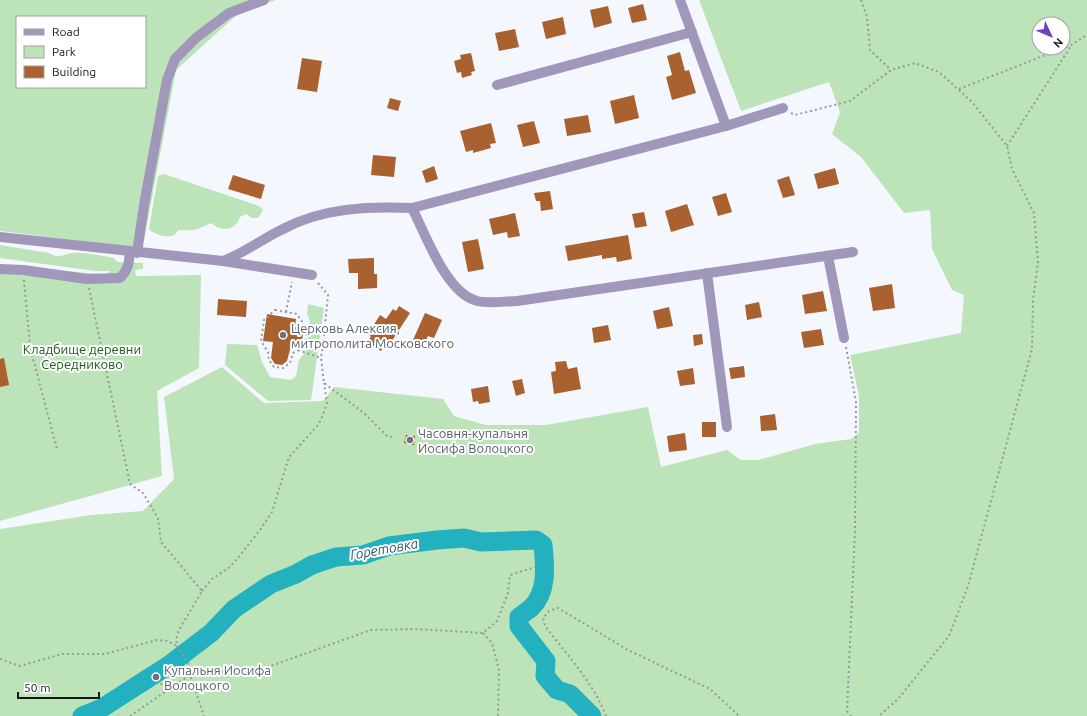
<svg xmlns="http://www.w3.org/2000/svg" width="1087" height="716" font-family="Ubuntu,sans-serif">
  <rect width="100%" height="100%" fill="#f4f8fe"/>
  <g fill="#bde3b9" fill-rule="evenodd">
    <path d="M0,0h276l-36,12 -64,58 -32,170 -12,7 -132,-16zM17,17h128v70h-128z"/>
    <path d="M699,0h388v716h-1087v-187l91,-14 52,-4 31,-32 -10,-82 58,-30 42,36 59,-2 11,-14 109,12 11,17 32,9h60l102,-18 13,60 66,-17 14,10h17l57,-16 36,-5 8,-6v-37l-9,-41 111,-22 3,-38 -12,-5 -20,-41 -2,-39 -26,3 -43,-56 -29,-23 8,-22 -11,-30 -88,29zM1039,24h24v24h-24z"/>
    <path d="M164,174l95,32 4,4 -5,8h-6l-6,-4 -6,3c-4,14 -19,15 -29,6 -15,7 -16,8 -33,7 -1,2 -2,4 -4,5 -7,4 -21,-1 -25,-6l9,-53z"/>
    <path d="M0,245l49,8c12,7 12,1 24,0 9,-1 31,3 41,5l3,4 26,1v6l-8,1 1,6 65,-1 -2,93 -42,23 5,85 -162,45v-256l98,9 9,1 3,-4h-15l-95,-13z"/>
    <path d="M308,304l16,4 -13,92 -43,1 -43,-36 2,-21 30,1 5,17 8,15 21,3 5,-4 3,-16 7,-9 4,-30 -3,-7z"/>
  </g>
  <g fill="none" stroke-linecap="round" stroke-linejoin="round">
    <path stroke="#23b1bf" stroke-width="19" d="M82,716l20,-8 67,-43 42,-32 23,-24 37,-25 25,-10 16,-9 24,-8 27,-2 26,-9 48,-6 27,-2 17,4 55,-2 7,5c2,21 5,47 -12,63 -4,3 -8,6 -12,9v9l27,35 -1,15 12,14 13,4 22,22"/>
  </g>
  <g fill="#a8612f">
    <path d="M643,4l4,16 -15,3 -4,-15z"/>
    <path d="M608,6l4,17 -18,5 -4,-18z"/>
    <path d="M563,17l3,17 -20,5 -4,-17z"/>
    <path d="M515,29l4,18 -20,4 -4,-18z"/>
    <path d="M680,52l5,19 4,-1 7,23 -24,7 -6,-23 6,-2 -5,-19z"/>
    <path d="M471,53l4,18 -4,1 1,3 -10,3 -1,-6 -4,1 -3,-12 7,-2 -1,-4z"/>
    <path d="M302,58l20,3 -5,31 -20,-3z"/>
    <path d="M634,95l5,23 -24,6 -5,-23z"/>
    <path d="M390,98l11,3 -3,10 -11,-3z"/>
    <path d="M588,115l3,17 -24,4 -3,-17z"/>
    <path d="M534,121l6,22 -17,4 -6,-22z"/>
    <path d="M491,123l5,20 -6,1 1,4 -18,5v-3l-7,2 -6,-21z"/>
    <path d="M373,155l23,2 -2,20 -23,-2z"/>
    <path d="M434,166l4,13 -12,4 -4,-12z"/>
    <path d="M835,168l4,16 -21,5 -4,-15z"/>
    <path d="M233,175l32,10 -4,14 -33,-10z"/>
    <path d="M789,176l6,19 -12,3 -6,-18z"/>
    <path d="M550,191l3,18 -12,2 -1,-10h-4l-2,-8z"/>
    <path d="M726,193l6,19 -14,4 -6,-19z"/>
    <path d="M687,204l7,21 -23,7 -6,-21z"/>
    <path d="M644,212l3,14 -12,2 -3,-14z"/>
    <path d="M515,213l5,23 -12,2 -1,-6 -14,3 -4,-16z"/>
    <path d="M628,235l4,24 -15,3 -1,-5 -14,2v-4l-34,6 -3,-15z"/>
    <path d="M478,239l6,30 -16,3 -6,-30z"/>
    <path d="M374,258v16h3v14l-19,1v-16h-9l-1,-14z"/>
    <path d="M892,284l3,24 -22,3 -4,-23z"/>
    <path d="M823,291l4,20 -22,3 -3,-19z"/>
    <path d="M218,299l29,2 -1,16 -29,-2z"/>
    <path d="M759,302l3,15 -15,3 -2,-15z"/>
    <path d="M399,306l11,7 -22,34 -3,-2 -4,6 -13,-9 3,-6 -3,-2 12,-19 6,4 7,-10 3,2z"/>
    <path d="M669,307l4,19 -16,3 -4,-18z"/>
    <path d="M425,313l17,7 -8,18 -6,-2 -4,8 -11,-4z"/>
    <path d="M267,314l29,5 -1,8 9,1 -3,19 -10,-1 -4,15 -5,4 -7,-1 -4,-6 2,-16 -10,-1z"/>
    <path d="M608,325l3,15 -17,3 -2,-15z"/>
    <path d="M821,329l3,16 -20,3 -3,-16z"/>
    <path d="M702,334l1,10 -9,2 -1,-11z"/>
    <path d="M4,358l5,27 -9,2v-28z"/>
    <path d="M566,361l2,8 9,-2 4,22 -27,5 -3,-22 5,-1 -1,-9z"/>
    <path d="M744,366l1,11 -14,2 -2,-11z"/>
    <path d="M693,368l2,16 -15,2 -3,-15z"/>
    <path d="M522,379l3,14 -9,3 -4,-15z"/>
    <path d="M488,386l2,16 -11,2 -1,-3 -5,1 -2,-13z"/>
    <path d="M775,414l2,16 -16,1 -1,-15z"/>
    <rect x="702" y="422" width="14" height="15"/>
    <path d="M685,433l2,17 -18,2 -2,-16z"/>
    <path d="M406,435l9,1 -1,9 -10,-2z"/>
  </g>
  <g fill="none" stroke-linecap="round" stroke-linejoin="round">
    <g stroke="#96999d" stroke-width="2" stroke-dasharray="2 3" stroke-linecap="butt">
      <path d="M861,0l6,17 3,33 21,20"/>
      <path d="M959,89l112,-44 16,-10"/>
      <path d="M791,113l4,2 55,-14 41,-31 24,-7 24,9 33,30 35,44 5,23 22,44 4,50 -5,37 -1,49 -64,237 -19,50 -51,63 -19,17"/>
      <path d="M1007,146l64,-100"/>
      <path d="M24,280l6,67 27,102"/>
      <path d="M318,283l10,12 -5,51 -2,12 3,25 40,30 23,23 5,1"/>
      <path d="M89,288l41,196 13,9 15,25 3,24 41,49 -23,39 -3,9 1,7 12,19 1,10 14,41"/>
      <path d="M275,310l22,4 10,15 -2,18 -12,6 -3,10 -7,5 -9,-1 -5,-7 -1,-8 -7,-11 3,-21z"/>
      <path d="M286,312l6,-30"/>
      <path d="M846,347l10,55 -1,129 -8,180 4,5"/>
      <path d="M298,350l23,8"/>
      <path d="M202,591l10,-12 18,-12 7,-8 23,-29 12,-18 17,-55 29,-32 5,-10 4,-12 -3,-20"/>
      <path d="M483,633l9,10 7,27 -1,46"/>
      <path d="M0,659l20,7 42,-12h43l52,-14 10,1 10,5"/>
      <path d="M158,679l8,12"/>
      <path d="M130,716l60,-41 75,-7 106,-38 44,-1 68,4 14,-12 11,-28 2,-18 25,-8"/>
      <path d="M606,716c-13,-34 -39,-61 -61,-90l-2,-8 6,-7 9,-3 70,42 82,39 29,27"/>
    </g>
    <g stroke="#a097ba" stroke-width="10">
      <path d="M680,0l46,126"/>
      <path d="M497,85l195,-53"/>
      <path d="M412,208c14,27 34,85 65,93 13,3 28,0 40,0l336,-49"/>
      <path d="M0,237l223,24 89,14"/>
      <path d="M137,253l7,-48 23,-125 8,-21 22,-22 32,-24 35,-13"/>
      <path d="M828,256l16,82"/>
      <path d="M223,261c21,-8 39,-22 60,-32 39,-21 86,-23 129,-21l314,-82 57,-18"/>
      <path d="M0,269l23,1 64,9 33,-1c8,-8 9,-15 10,-26"/>
      <path d="M707,273l20,154"/>
    </g>
  </g>
  <g fill="#6b7280" stroke="#fff" stroke-width="1.5">
    <circle cx="283" cy="335" r="4"/>
    <circle cx="410" cy="440" r="4"/>
    <circle cx="156" cy="677" r="4"/>
  </g>
  <g text-anchor="middle" stroke-width="4" stroke-linejoin="round" paint-order="stroke">
    <g font-size="13" fill="#5b616d" stroke="#fff" text-anchor="start">
      <text x="291" y="333">Церковь Алексия,<tspan x="291" dy="15">митрополита Московского</tspan></text>
      <text x="418" y="438">Часовня-купальня<tspan x="418" dy="15">Иосифа Волоцкого</tspan></text>
      <text x="164" y="675">Купальня Иосифа<tspan x="164" dy="15">Волоцкого</tspan></text>
    </g>
    <g font-size="13" fill="#1d5919" stroke="#fff">
      <text x="82" y="354">Кладбище деревни<tspan x="82" dy="15">Середниково</tspan></text>
    </g>
    <g font-size="14" font-style="italic" fill="#2c6167" stroke="#fff">
      <text transform="translate(384 549) rotate(-10)" y="5">Горетовка</text>
    </g>
  </g>
  <rect x="16" y="16" width="130" height="72" fill="#ffffff" stroke="#a1a2a3"/>
  <rect x="24" y="29" width="20" height="6" fill="#a097ba" stroke="#a1a2a3"/>
  <text x="52" y="36" font-size="12" fill="#15171a">Road</text>
  <rect x="24" y="46" width="20" height="12" fill="#bde3b9" stroke="#a1a2a3"/>
  <text x="52" y="56" font-size="12" fill="#15171a">Park</text>
  <rect x="24" y="66" width="20" height="12" fill="#a8612f" stroke="#a1a2a3"/>
  <text x="52" y="76" font-size="12" fill="#15171a">Building</text>
  <g transform="translate(1051 36) rotate(134)"><circle r="19" fill="#ffffff" stroke="#a1a2a3"/>
  <path d="M0-3L7 15L0 10L-7 15Z" fill="#6a44bc"/>
  <text y="-6" font-size="11" font-weight="bold" text-anchor="middle" fill="#15171a">N</text>
  </g>
  <path d="M18 692v6h81v-6" fill="none" stroke="#15171a" stroke-width="2"/>
  <text x="24" y="692" font-size="12" fill="#15171a" stroke="#ffffff" stroke-width="3" paint-order="stroke">50 m</text>
</svg>
